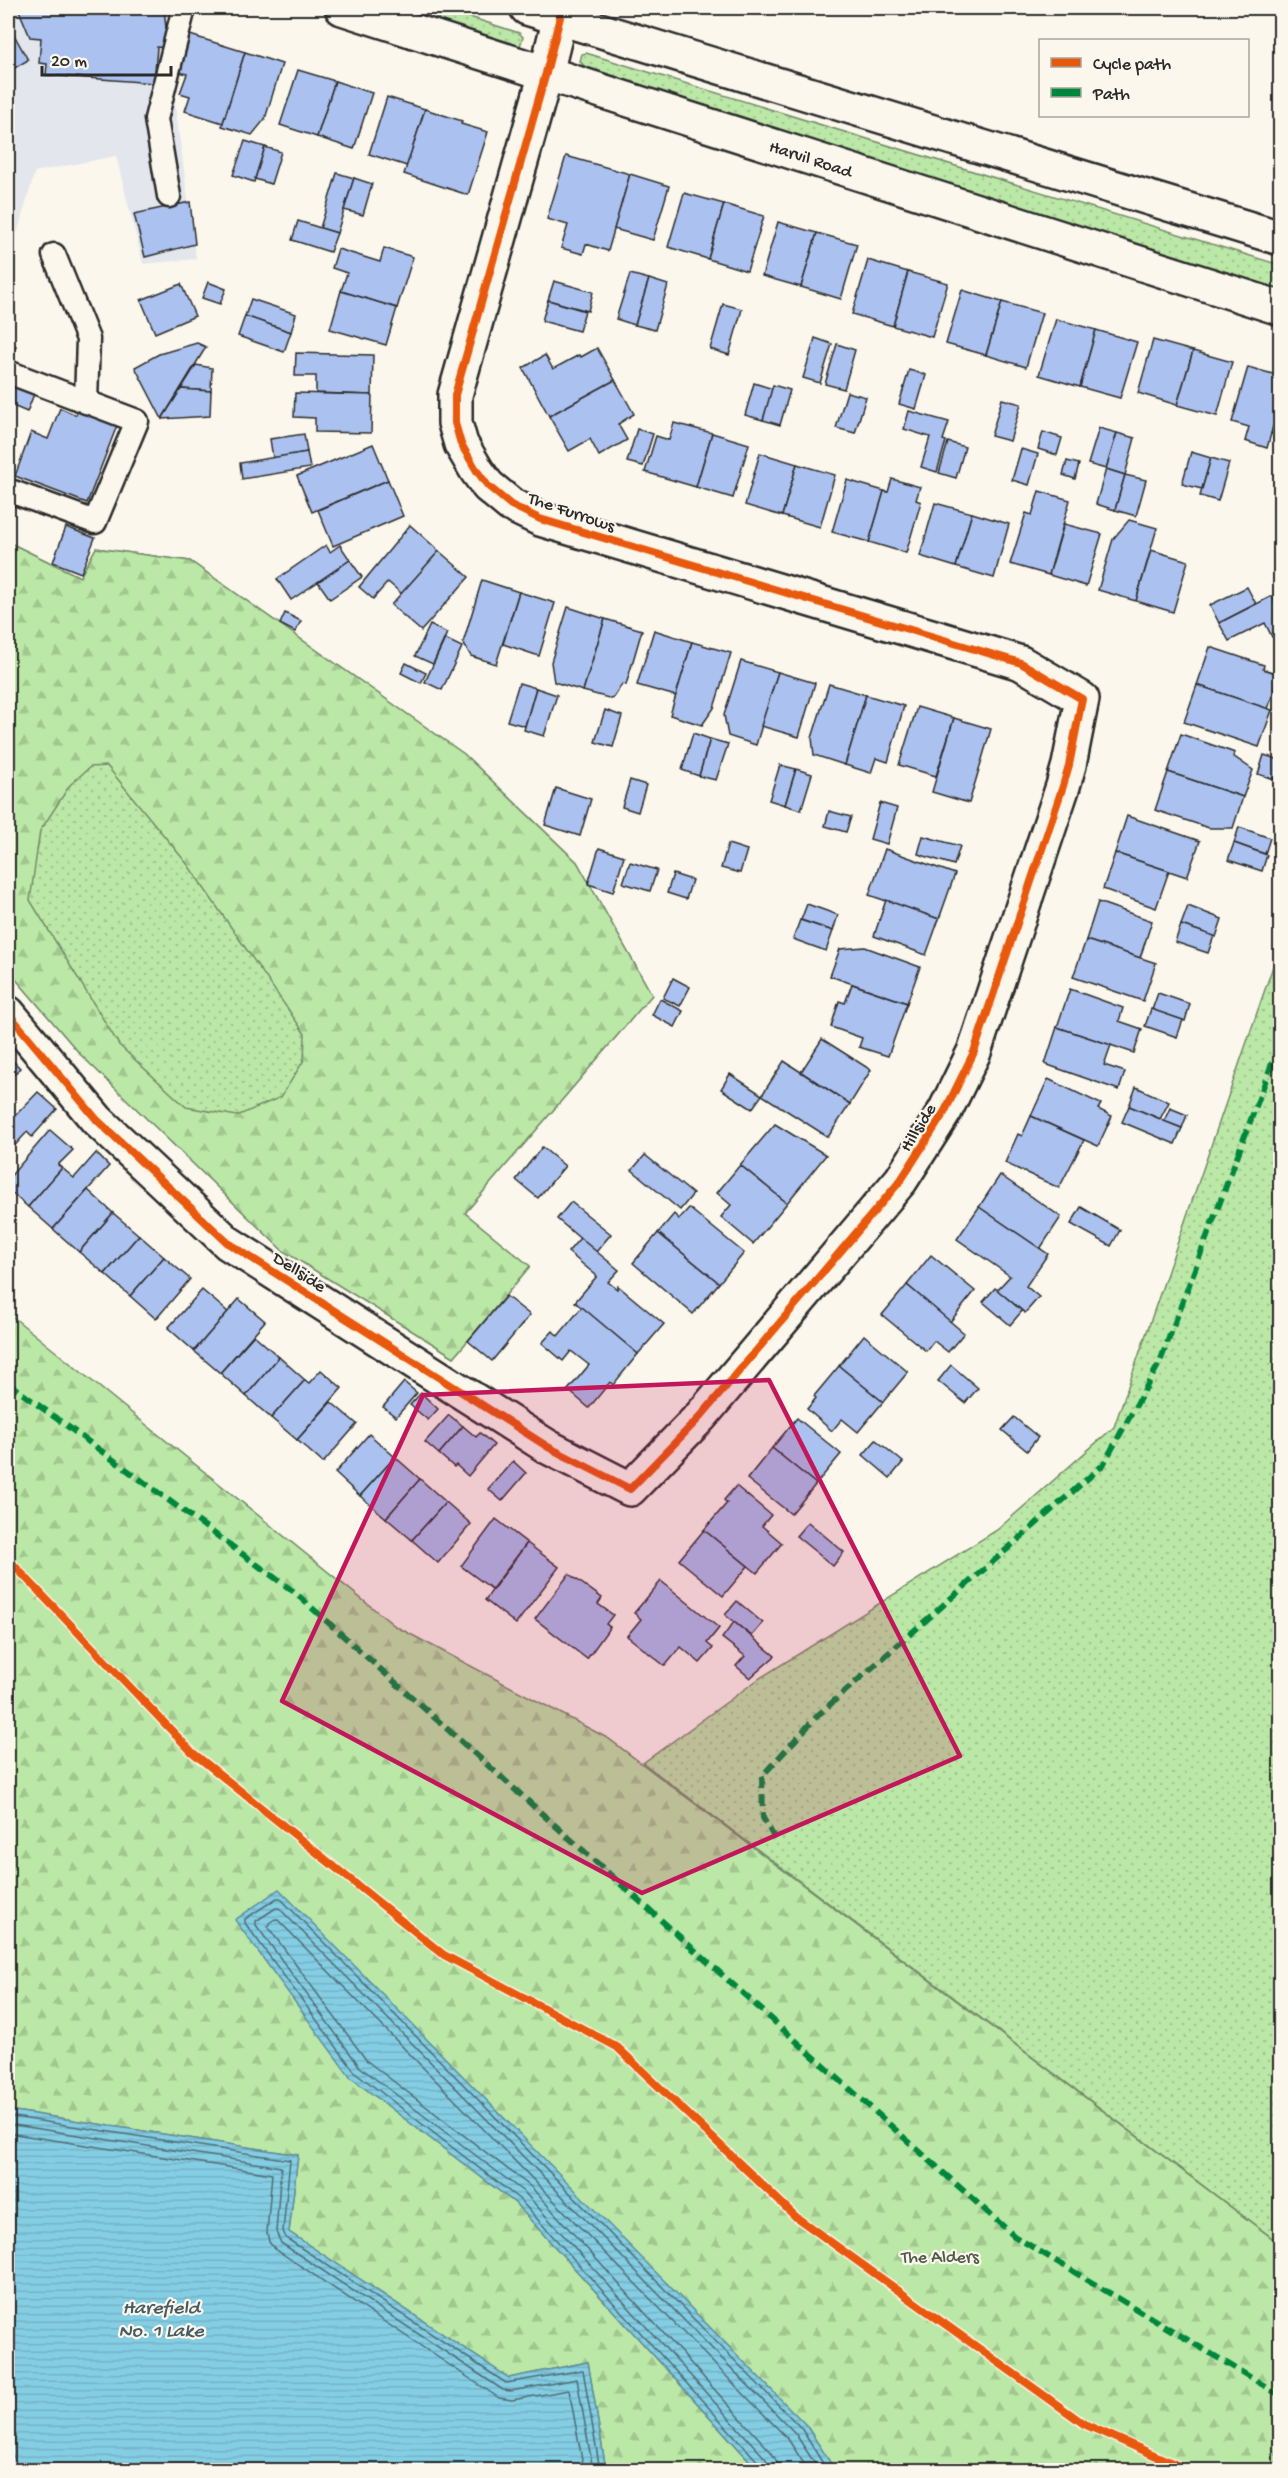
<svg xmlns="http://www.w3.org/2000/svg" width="1288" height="2478" font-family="'Gochi Hand',sans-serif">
  <defs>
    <pattern id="grass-dots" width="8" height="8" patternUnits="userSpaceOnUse" patternTransform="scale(1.5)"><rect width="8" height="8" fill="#bbe8a6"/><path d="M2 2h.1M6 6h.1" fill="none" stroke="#a1c78f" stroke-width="1.8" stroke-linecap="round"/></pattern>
    <pattern id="forest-firs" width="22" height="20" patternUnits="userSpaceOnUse" patternTransform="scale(1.5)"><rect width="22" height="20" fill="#bbe8a6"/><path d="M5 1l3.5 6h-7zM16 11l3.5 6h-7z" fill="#a1c78f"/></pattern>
    <pattern id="water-rules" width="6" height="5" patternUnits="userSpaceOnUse" patternTransform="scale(1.5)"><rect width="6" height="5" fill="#84cee4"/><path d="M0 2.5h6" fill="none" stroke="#72b1c4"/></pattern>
  </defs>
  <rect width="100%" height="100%" fill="#fbf7ec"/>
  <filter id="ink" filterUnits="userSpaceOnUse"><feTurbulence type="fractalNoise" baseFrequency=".0167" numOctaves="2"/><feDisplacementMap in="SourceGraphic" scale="12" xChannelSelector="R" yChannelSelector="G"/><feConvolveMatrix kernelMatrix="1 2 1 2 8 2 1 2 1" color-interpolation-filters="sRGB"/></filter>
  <g filter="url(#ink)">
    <path fill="#e3e7ed" d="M8,8h189l-24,80 23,171 -53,5 -27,-108 -81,16 -27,93z"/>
    <g fill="url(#grass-dots)" stroke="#738a68" stroke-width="1.5">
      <path d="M445,9l74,24 4,4 -3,9 -82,-24 1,-10z"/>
      <path d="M586,53l694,212v24l-395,-123 -301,-100 -4,-5 2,-7z"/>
      <path d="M8,542l72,35 16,-29 94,13 274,193 113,108 75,133 -187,218 65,53 -76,91 -172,-107 -201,-195 -73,-85z"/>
      <path d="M1280,946v1298l-637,-481 117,-85 237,-148 117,-103z"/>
    </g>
    <g fill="url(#forest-firs)" stroke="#738a68" stroke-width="1.5" fill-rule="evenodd">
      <path d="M8,542l72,35 16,-29 94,13 274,193 113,108 75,133 -187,218 65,53 -76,91 -172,-107 -201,-195 -73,-85zM107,766l81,99 117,169 -1,26 -23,37 -44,19 -51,-9 -67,-62 -89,-145 10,-69 30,-46 20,-18z"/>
      <path d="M8,1313l387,313 214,113 671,505v226h-445l-29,-45 -456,-348 165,126 243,267h-152l-18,-108 -79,16 -220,-146 9,-77 -290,-45z"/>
    </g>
    <g fill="url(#water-rules)" stroke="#608d9a" stroke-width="1.5">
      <path d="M279,1889l527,536 29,45h-77l-243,-267 -165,-126 -115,-157z"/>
      <path d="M8,2110l290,45 -9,77 220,146 79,-16 18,108h-587l-11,-24z"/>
    </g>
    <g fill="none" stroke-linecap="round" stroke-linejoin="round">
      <g stroke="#4f6c75" stroke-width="1.5">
        <path d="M8,2116l282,44 -7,71 3,7 220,145 77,-13 17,100"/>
        <path d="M8,2124l273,43 -5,65 5,11 222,147 8,1 66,-12 16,91"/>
        <path d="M8,2133l264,41 -5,58 2,10 6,7 224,149 13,2 57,-10 15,80"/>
        <path d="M762,2470l-2,-6 -241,-265 -164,-127 -110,-149v-4l32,-21h3l521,530 26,42"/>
        <path d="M769,2470l-3,-11 -241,-266 -165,-126 -104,-142v-4l20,-13h3l516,525 24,37"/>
        <path d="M778,2470l-1,-8 -5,-9 -241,-266 -164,-126 -99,-134 1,-4 6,-4 3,1 510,519 20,31"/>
      </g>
    </g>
    <g fill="#abc1ef" stroke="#2b2b2b" stroke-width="1.5">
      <path d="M18,8h146l4,40 -11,-1 -3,36 -108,-8 1,-11 -8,-1 2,-25 -11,-1z"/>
      <path d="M8,24l20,36 -20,12z"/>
      <path d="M190,35l55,17 -22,71 -38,-12 5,-15 -10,-3 7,-19 -8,-2z"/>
      <path d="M245,52l37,12 -17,55 -13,16 -30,-9z"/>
      <path d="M298,70l37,11 -18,56 -37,-12z"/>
      <path d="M335,81l37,12 -18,56 -37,-12z"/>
      <path d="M387,97l38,12 -18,57 -38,-12z"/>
      <path d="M425,109l37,12 -1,3 27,8 -20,63 -64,-21z"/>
      <path d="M245,141l20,6 -11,35 -21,-7z"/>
      <path d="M265,147l16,5 -10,32 -16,-5z"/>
      <path d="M566,156l64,18 -22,77 -22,-7 -3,10 -22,-6 7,-23 -21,-6z"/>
      <path d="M337,173l17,5 -17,55 -17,-5z"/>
      <path d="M630,174l39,12 -16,54 -39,-11z"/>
      <path d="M354,178l18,6 -9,31 -19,-5z"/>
      <path d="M684,193l40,11 -16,55 -40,-12z"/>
      <path d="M190,202l5,42 -50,13 -11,-43z"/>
      <path d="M724,204l40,12 -17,55 -39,-12z"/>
      <path d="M298,221l39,12 -7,19 -38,-12z"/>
      <path d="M778,222l39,11 -16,54 -39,-11z"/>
      <path d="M817,233l40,11 -16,55 -40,-12z"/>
      <path d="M384,248l29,9 -16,51 -56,-17 6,-18 -15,-5 6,-19 42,13z"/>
      <path d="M868,260l40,12 -15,54 -41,-12z"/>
      <path d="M908,272l40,11 -16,54 -39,-11z"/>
      <path d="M630,274l19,5 -14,46 -19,-6z"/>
      <path d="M649,279l19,6 -13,45 -20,-5z"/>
      <path d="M554,281l39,11 -5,19 -40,-11z"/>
      <path d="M208,282l18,7 -6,15 -18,-6z"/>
      <path d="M181,284l14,32 -40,17 -14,-33z"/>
      <path d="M962,290l40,12 -16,53 -40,-11z"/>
      <path d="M341,291l56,17 -11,37 -56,-16z"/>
      <path d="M251,299l45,15 -5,18 -46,-16z"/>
      <path d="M548,300l37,11 -6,20 -37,-10z"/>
      <path d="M1002,302l40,11 -16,54 -40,-12z"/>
      <path d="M723,304l19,5 -13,46 -19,-6z"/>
      <path d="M245,316l46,16 -7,20 -46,-16z"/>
      <path d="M1056,319l40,11 -16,57 -41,-12z"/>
      <path d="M1096,330l41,12 -17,56 -40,-11z"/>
      <path d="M815,338l17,6 -12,39 -17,-5z"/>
      <path d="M1153,340l40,11 -16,54 -39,-12z"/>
      <path d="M8,343l8,3 -6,15 -2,-1z"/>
      <path d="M197,343l9,4 -44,72 -27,-52 24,-13z"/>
      <path d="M837,344l18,6 -11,39 -19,-5z"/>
      <path d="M597,348l18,32 -66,36 -26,-48 22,-13 8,14 26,-14 2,2z"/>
      <path d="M1193,351l39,11 -15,54 -40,-11z"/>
      <path d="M296,353l77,2 -1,40 -56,-2v-17h-21z"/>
      <path d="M196,365l16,3 -1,23 -30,-2z"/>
      <path d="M1248,367l32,9v26l-13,46 -22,-7 4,-14 -17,-5z"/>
      <path d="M909,370l17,5 -10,34 -17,-5z"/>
      <path d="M615,380l19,34 -16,10 9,16 -28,16 -9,-17 -21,12 -20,-35z"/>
      <path d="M8,383l26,11 -7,18 -19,-8z"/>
      <path d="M754,383l19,6 -10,31 -18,-5z"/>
      <path d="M773,385l17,5 -10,35 -17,-5z"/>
      <path d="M181,389l30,2 -1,25 -48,3z"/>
      <path d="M847,392l19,5 -11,36 -19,-5z"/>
      <path d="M295,393l77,2 -1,38 -56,-1v-14l-21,-1z"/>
      <path d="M1002,399l19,5 -11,37 -19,-5z"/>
      <path d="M1280,402v34l-9,-2z"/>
      <path d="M60,408l16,7 3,-7 39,15 -31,80 -72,-27 16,-44 17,7z"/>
      <path d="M909,411l40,11 -6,18 3,1 -9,31 -16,-5 9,-30 -26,-8z"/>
      <path d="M674,423l38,10 -16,54 -51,-15 11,-36 13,4z"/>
      <path d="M1099,428l18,5 -11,36 -18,-5z"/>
      <path d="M637,429l16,5 -10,32 -16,-4z"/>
      <path d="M1043,432l19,6 -5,17 -19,-6z"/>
      <path d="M712,433l37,11 -16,54 -37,-11z"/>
      <path d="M1117,433l18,5 -10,37 -19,-6z"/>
      <path d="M304,434l3,18 -34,6 -3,-19z"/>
      <path d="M948,442l17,5 -9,31 -17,-5z"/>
      <path d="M373,444l15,36 -76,32 -15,-36z"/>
      <path d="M1021,449l17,5 -9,31 -17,-5z"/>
      <path d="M307,452l3,16 -68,11 -2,-16z"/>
      <path d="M1191,452l20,6 -9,31 -20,-5z"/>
      <path d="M760,453l37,11 -15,52 -37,-11z"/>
      <path d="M1211,458l18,5 -11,38 -18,-5z"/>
      <path d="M1067,461l12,3 -4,15 -12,-4z"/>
      <path d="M797,464l38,11 -15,52 -38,-11z"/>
      <path d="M1106,469l19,6 -10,35 -19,-6z"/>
      <path d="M1125,475l21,5 -10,36 -21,-6z"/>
      <path d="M892,479l28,8 -4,13 5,2 -15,51 -37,-11 15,-51 4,1z"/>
      <path d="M388,480l15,36 -70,30 -15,-36z"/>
      <path d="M847,480l37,11 -15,51 -37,-10z"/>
      <path d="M1039,491l31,9 -21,75 -39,-11 16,-51 6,2z"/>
      <path d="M935,503l37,10 -16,54 -36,-11z"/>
      <path d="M972,513l37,11 -15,54 -38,-11z"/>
      <path d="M1129,520l28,8 -21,73 -38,-11 15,-51z"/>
      <path d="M1064,524l38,10 -16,52 -37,-11z"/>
      <path d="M410,525l29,26 -37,43 -14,-12 -15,17 -14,-12z"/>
      <path d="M66,527l29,11 -14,35 -28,-11z"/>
      <path d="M326,545l4,7 10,-7 10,15 -59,40 -14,-21z"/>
      <path d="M1151,550l37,11 -15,51 -37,-11z"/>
      <path d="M439,551l30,26 -48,54 -30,-26z"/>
      <path d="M350,560l12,17 -32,22 -12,-17z"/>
      <path d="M482,580l37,12 -23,72 -25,-8 -8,-13z"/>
      <path d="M1247,587l9,17 -37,19 -9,-18z"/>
      <path d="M519,592l36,11 -16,53 -36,-12z"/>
      <path d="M1272,596l8,18v20l-8,3 -7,-14 -36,18 -10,-18z"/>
      <path d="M568,607l37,12 -22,72 -29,-9 -3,-20z"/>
      <path d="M285,613l16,8 -6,11 -15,-8z"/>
      <path d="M605,619l37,11 -16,55 -4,-1 -10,15 -29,-8z"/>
      <path d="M430,625l17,8 -14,31 -18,-8z"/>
      <path d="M654,630l38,12 -16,54 -39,-11z"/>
      <path d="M445,639l17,8 -20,43 -17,-8z"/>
      <path d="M692,642l39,11 -17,55 -12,17 -32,-10z"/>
      <path d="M1210,647l54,18 -1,4 16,5 -11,35 -71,-24z"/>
      <path d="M741,661l37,11 -22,73 -28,-9 -4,-21z"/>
      <path d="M406,663l20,10 -5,10 -20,-10z"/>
      <path d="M778,672l37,11 -16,54 -38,-11z"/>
      <path d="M519,683l17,5 -11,38 -18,-5z"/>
      <path d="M829,684l37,11 -21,70 -31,-10 -2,-17z"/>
      <path d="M1197,685l75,25 -13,37 -75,-25z"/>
      <path d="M536,688l21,7 -13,41 -20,-6z"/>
      <path d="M866,695l38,11 -16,56 -12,-4 -5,15 -26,-8z"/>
      <path d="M917,707l37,11 -18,58 -37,-11z"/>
      <path d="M605,710l17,6 -9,31 -18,-5z"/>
      <path d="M954,718l37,11 -22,74 -37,-11z"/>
      <path d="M693,733l17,6 -11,37 -17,-6z"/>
      <path d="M1181,734l54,19 -2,3 20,14 -10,27 -75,-25z"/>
      <path d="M710,739l18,5 -12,36 -17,-4z"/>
      <path d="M1264,755l16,5v21l-22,-7z"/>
      <path d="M780,765l16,4 -11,36 -16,-5z"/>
      <path d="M796,769l16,5 -11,36 -16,-5z"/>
      <path d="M1168,772l75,25 -10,31h-24l-54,-18z"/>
      <path d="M630,780l16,5 -8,27 -16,-5z"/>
      <path d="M556,788l35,11 -11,37 -35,-11z"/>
      <path d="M880,803l17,5 -10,36 -17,-5z"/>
      <path d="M829,811l22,6 -5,15 -21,-6z"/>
      <path d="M1127,816l73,25 -13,36 -72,-24z"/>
      <path d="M1239,827l31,11 -5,16 -31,-11z"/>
      <path d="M923,836l37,10 -6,19 -36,-11z"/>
      <path d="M1234,843l33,12 -5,16 -34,-11z"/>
      <path d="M728,844l19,6 -7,23 -19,-5z"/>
      <path d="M599,848l25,8 -11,36 -25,-8z"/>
      <path d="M885,849l70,25 -16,45 -70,-24z"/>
      <path d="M1115,853l54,18 -13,37 -53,-19z"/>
      <path d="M630,862l27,8 -7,21 -27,-8z"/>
      <path d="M673,874l19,6 -6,19 -19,-6z"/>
      <path d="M886,900l53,19 -13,36 -52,-19z"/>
      <path d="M1098,902l54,19 -12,37 -54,-18z"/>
      <path d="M807,904l31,11 -5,16 -32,-11z"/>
      <path d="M1188,906l34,13 -6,18 -35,-12z"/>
      <path d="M800,920l33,11 -7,20 -33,-12z"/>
      <path d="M1181,925l33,11 -6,17 -33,-11z"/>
      <path d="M1086,940l70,23 -13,38 -70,-24z"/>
      <path d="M865,947l55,20 -13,36 -77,-27 10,-27z"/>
      <path d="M673,978l17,9 -10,19 -17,-8z"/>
      <path d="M852,984l55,19 -19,53 -29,-9 3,-9 -31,-11 8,-26 6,2z"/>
      <path d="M1070,989l53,19 -4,13 23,8 -8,24 -77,-26z"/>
      <path d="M1158,993l32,11 -5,17 -33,-11z"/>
      <path d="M660,999l23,12 -8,16 -23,-12z"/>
      <path d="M1151,1009l32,11 -6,17 -32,-11z"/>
      <path d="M1057,1027l54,18 -7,20 21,7 -6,18 -74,-26z"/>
      <path d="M822,1039l49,31 -21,34 -49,-32z"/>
      <path d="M8,1056l12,12 -12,13z"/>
      <path d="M784,1061l66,43 -22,33 -66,-42z"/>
      <path d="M730,1074l32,21 -10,14 -31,-20z"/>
      <path d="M1048,1079l53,25 -3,5 14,7 -14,30 -67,-30z"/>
      <path d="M1136,1087l33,15 -9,17 -31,-13z"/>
      <path d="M38,1092l19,17 -25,28 -5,-5 -19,21v-32l1,1z"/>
      <path d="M1129,1106l53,22 -7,16 -53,-22z"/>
      <path d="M1170,1108l17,7 -5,13 -18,-7z"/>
      <path d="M1031,1116l53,24 -25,48 -54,-25 13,-29 4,2z"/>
      <path d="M775,1124l51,31 -39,48 -47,-38z"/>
      <path d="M50,1130l23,20 -15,15 4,3 -34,39 -20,-17v-11z"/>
      <path d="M542,1147l23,19 -27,32 -22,-18z"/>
      <path d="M96,1153l13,13 -56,63 -25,-22 34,-39 12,10z"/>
      <path d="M645,1155l48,39 -13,16 -48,-40z"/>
      <path d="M740,1165l47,38 -34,41 -32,-27 10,-12 -14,-12z"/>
      <path d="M1000,1175l61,42 -21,32 -61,-42z"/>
      <path d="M88,1190l25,23 -34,39 -26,-23z"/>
      <path d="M571,1202l40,32 -15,18 -39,-33z"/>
      <path d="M979,1207l69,47 -22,32 13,11 -14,16 -28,-23 13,-14 -53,-37z"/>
      <path d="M1081,1207l39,23 -9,16 -40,-22z"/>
      <path d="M689,1208l55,45 -25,30 -61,-50 16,-19 5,5z"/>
      <path d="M113,1213l26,22 -34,39 -26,-22z"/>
      <path d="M658,1233l61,50 -26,31 -60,-51z"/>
      <path d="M139,1235l25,22 -34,39 -25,-22z"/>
      <path d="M580,1238l39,32 -11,12 9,7 1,-3 46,38 -26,30 -63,-52 22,-26 -29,-24z"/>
      <path d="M931,1255l44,36 -25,31 -43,-37z"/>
      <path d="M164,1257l26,22 -34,40 -26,-23z"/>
      <path d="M907,1285l57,48 -16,19 -14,-11 -8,10 -44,-36z"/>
      <path d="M995,1288l27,23 -12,14 -27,-23z"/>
      <path d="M202,1290l26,22 -34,39 -26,-23z"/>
      <path d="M506,1296l24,19 -38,46 -24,-20z"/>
      <path d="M239,1299l26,22 -45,52 -26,-22z"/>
      <path d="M582,1307l56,47 -25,31 -3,-3 -21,26 -21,-18 21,-25 -18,-14 -8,10 -21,-18 11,-12 5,5z"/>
      <path d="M254,1335l25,22 -33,39 -26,-23z"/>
      <path d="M864,1335l44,37 -25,30 -44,-36z"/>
      <path d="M279,1357l26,23 -34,38 -25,-22z"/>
      <path d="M951,1365l27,23 -13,15 -27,-22z"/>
      <path d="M839,1366l44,36 -25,30 -16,-13 -10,12 -25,-22 9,-11 -2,-2z"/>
      <path d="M321,1370l21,18 -45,52 -26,-22 34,-38 4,3z"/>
      <path d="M404,1382l13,11 -21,24 -13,-10z"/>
      <path d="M421,1393l17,16 -10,11 -18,-15z"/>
      <path d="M331,1402l26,22 -34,39 -26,-23z"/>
      <path d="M449,1415l14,11 -24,28 -14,-12z"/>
      <path d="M1014,1417l24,20 -11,14 -25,-21z"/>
      <path d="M797,1418l44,36 -25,30 -44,-36z"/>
      <path d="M463,1426l13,11 4,-4 14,12 -26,31 -12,-11 -2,2 -15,-13z"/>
      <path d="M369,1434l26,23 -35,39 -25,-23z"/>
      <path d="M876,1440l27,22 -13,16 -27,-23z"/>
      <path d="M772,1448l44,36 -25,30 -44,-35z"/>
      <path d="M395,1457l25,22 -34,39 -26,-22z"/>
      <path d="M513,1461l13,12 -24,28 -14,-12z"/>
      <path d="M420,1479l26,23 -34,38 -26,-22z"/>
      <path d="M736,1486l35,29 -9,11 20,17 -25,30 -53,-43 23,-27 -3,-3z"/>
      <path d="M446,1502l25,22 -33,39 -26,-23z"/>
      <path d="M496,1519l31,24 -35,46 -31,-23z"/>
      <path d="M808,1522l36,30 -11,14 -37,-30z"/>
      <path d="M704,1530l44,36 -25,30 -44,-36z"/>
      <path d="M527,1543l32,24 -43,57 -31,-24z"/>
      <path d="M569,1574l33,24 -4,6 15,11 -7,9 4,3 -23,32 -52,-40z"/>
      <path d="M661,1581l58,47 -12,15 6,5 -13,15 -19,-16 -16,19 -38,-30 14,-17 -7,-6z"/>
      <path d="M737,1601l26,22 -11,13 -27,-21z"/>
      <path d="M734,1622l41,34 -25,22 -14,-12 9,-10 -23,-18z"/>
    </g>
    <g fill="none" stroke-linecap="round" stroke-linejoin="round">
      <g stroke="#2b2b2b" stroke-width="27">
        <g id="lane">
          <path d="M169,196l-13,-77 28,-111"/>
          <path d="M54,255l34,84 -2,63"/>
          <path d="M8,372l129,49 -42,101 -82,-30"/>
        </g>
      </g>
      <g stroke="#2b2b2b" stroke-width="38">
        <g id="street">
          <path d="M342,8l938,300"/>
          <path d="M8,1013l89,107 131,123 320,204 82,42 71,-73 200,-236 44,-69 29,-59 89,-266 6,-21 13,-66 -61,-36 -481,-144 -29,-14 -23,-19 -11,-15 -16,-27 -6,-21v-28l91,-322 14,-56"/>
        </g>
      </g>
      <g stroke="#2b2b2b" stroke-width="38">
        <path id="secondary" d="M527,8l753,230"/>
      </g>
      <use href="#lane" stroke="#fbf7ec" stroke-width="22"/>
      <use href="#street" stroke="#fbf7ec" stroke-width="33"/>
      <use href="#secondary" stroke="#fbf7ec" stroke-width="33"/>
      <g stroke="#00873e" stroke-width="6" stroke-dasharray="12 6" stroke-linecap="butt">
        <path d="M8,1383l285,208 721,645 266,159"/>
        <path d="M775,1839l-12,-21 -1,-42 56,-61 285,-250 57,-103 120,-320"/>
      </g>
      <g stroke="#fbf7ec" stroke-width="11">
        <g id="cycleway">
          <path d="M8,1013l89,107 131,123 320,204 82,42 71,-73 200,-236 44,-69 29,-59 89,-266 6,-21 13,-66 -61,-36 -481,-144 -29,-14 -23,-19 -11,-15 -16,-27 -6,-21v-28l91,-322 14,-56"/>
          <path d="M8,1559l184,193 252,203 173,92 179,170 288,207 104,46"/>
        </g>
      </g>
      <use href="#cycleway" stroke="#e8590c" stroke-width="8"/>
    </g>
  </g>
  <path fill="#c2185b" fill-opacity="0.2" stroke="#c2185b" stroke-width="4.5" stroke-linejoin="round" d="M769,1380l191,376 -318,137 -360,-192 141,-306z"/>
  <g text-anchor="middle" stroke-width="4.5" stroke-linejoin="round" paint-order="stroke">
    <g font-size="18" fill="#2b2b2b" stroke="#fbf7ec">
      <text transform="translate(811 158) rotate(18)" y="6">Harvil Road</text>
      <text transform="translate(572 511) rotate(19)" y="6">The Furrows</text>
      <text transform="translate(917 1127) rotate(-58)" y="6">Hillside</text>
      <text transform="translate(300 1271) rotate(33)" y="6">Dellside</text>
    </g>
    <g font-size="18" fill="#4f5a4a" stroke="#fbf7ec">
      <text x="940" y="2262">The Alders</text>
    </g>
    <g font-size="20" font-style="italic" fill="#465c62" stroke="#fbf7ec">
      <text x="161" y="2313">Harefield<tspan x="161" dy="23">No. 1 Lake</tspan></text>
    </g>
  </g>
  <rect width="1288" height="2478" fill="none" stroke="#fbf7ec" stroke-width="30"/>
  <rect x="15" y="15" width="1258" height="2448" fill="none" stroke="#2b2b2b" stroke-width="2" filter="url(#ink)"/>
  <rect x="1039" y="39" width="210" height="78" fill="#fbf7ec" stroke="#a8a59f" stroke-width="1.5"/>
  <rect x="1051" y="58" width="30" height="9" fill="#e8590c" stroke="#a8a59f" stroke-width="1.5"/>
  <text x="1093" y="69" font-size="18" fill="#2b2b2b">Cycle path</text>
  <rect x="1051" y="88" width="30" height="9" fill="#00873e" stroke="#a8a59f" stroke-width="1.5"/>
  <text x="1093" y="99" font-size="18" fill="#2b2b2b">Path</text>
  <path d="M42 66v9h129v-9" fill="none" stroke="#2b2b2b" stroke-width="3"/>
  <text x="51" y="66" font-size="18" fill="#2b2b2b" stroke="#fbf7ec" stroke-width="4.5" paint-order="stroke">20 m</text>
</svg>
